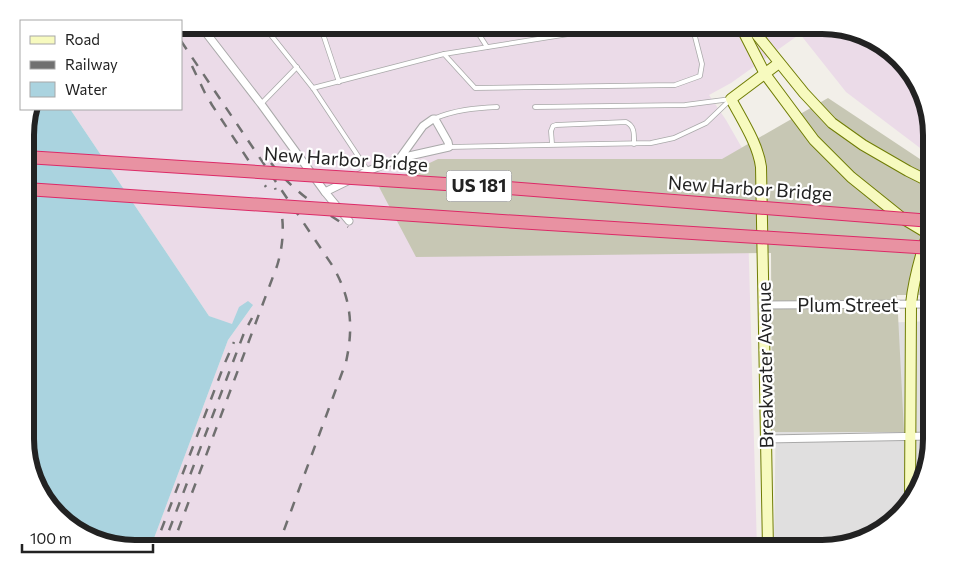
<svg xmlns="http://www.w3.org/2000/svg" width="957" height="574" font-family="Commissioner,sans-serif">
  <rect width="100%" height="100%" fill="#f2efe9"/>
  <path fill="#e0dfdf" d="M932,321v125l-15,48 -40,40 -48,15h-55l3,-222z"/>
  <path fill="#ebdbe8" d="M181,25h641l55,15 40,40 15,48v29l-86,-65 -46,-58 -69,49 -22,12 17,25 20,35 11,394h-607l78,-209 25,-35 -21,20 -23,-9 -139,-207h111z"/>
  <path fill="#c7c7b4" d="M828,98l104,69v128h-35l7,137h-132l-1,-179 -355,4 -37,-70 59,-28h284z"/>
  <path fill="#aad3df" d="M30,109h40l139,207 23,8 7,-17 9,-6 5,4 -25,35 -78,209h-15l-55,-15 -37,-34 -17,-47v-332z"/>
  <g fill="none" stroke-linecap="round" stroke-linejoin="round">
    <g stroke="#a9a9a9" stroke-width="5.5">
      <g id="lane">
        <path d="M263,25l50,63"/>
        <path d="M320,25l19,57"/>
        <path d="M473,25l14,22"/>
        <path d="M444,54l31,34 200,-3 25,-9 2,-12 -10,-39"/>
        <path d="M261,104l36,-37"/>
        <path d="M535,107l150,-2 46,-6"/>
        <path d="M433,119c22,-9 41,-11 64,-12"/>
        <path d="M552,144l-1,-13 2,-5 3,-1 70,-3c9,4 8,13 8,22"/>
        <path d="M449,147l202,-4 23,-5 32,-15 23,-22"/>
        <path d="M368,171l-55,-83 131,-34 181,-29"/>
      </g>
    </g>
    <g stroke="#a9a9a9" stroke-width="9">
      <g id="street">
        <path d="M200,25l61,79 64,88 24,29"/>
        <path d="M325,192l43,-21 32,-13 49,-11 -1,-5 -13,-23h-2l-10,7 -23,32"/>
        <path d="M764,305l168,-1"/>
        <path d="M766,439l166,-3"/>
      </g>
    </g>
    <g stroke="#707d05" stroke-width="12">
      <g id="secondary">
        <path d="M740,25l25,49 49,66 37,37 51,41 30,18"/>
        <path d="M749,25l55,68 28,30 31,22 45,26 24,12"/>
        <path d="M910,501l1,-197c3,-28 10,-51 19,-77"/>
        <path d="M768,549l-7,-382c-3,-23 -19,-47 -30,-68l48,-36"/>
      </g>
    </g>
    <use href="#lane" stroke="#fff" stroke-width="4"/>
    <use href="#street" stroke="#fff" stroke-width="7"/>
    <use href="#secondary" stroke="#f7fabf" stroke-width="10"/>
    <g stroke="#707070" stroke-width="2.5" stroke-dasharray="10 10" stroke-linecap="butt">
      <path d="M181,41l151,224c19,32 22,61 14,97l-69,187"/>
      <path d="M192,66l13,27 7,12 54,82"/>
      <path d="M271,163c21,27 49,46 77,64"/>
      <path d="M154,549l70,-184 10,-23"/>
      <path d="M162,549l82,-216 8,-15"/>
      <path d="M171,549l106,-283c8,-26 8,-52 -2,-78"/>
    </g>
    <g stroke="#dc2a67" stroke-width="14" stroke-linecap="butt">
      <g id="highway-bridge">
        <path d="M26,157l482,31 424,33"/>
        <path d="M26,189l476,32 430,27"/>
      </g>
    </g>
    <use href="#highway-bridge" stroke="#e892a2" stroke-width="12"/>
  </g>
  <g text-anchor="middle" stroke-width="4.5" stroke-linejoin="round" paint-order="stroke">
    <rect fill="#fff" stroke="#646464" stroke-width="1" x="446.5" y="170.5" width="65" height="31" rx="4"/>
    <g font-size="18" font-weight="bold" fill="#222">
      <text x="479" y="192">US 181</text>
    </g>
    <g font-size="19" fill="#222" stroke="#fff">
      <text transform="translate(346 159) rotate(4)" y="7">New Harbor Bridge</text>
      <text transform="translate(750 188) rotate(4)" y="7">New Harbor Bridge</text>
      <text x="848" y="312">Plum Street</text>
      <text transform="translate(765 365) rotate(-91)" y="7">Breakwater Avenue</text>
    </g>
  </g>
  <path d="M0 0H957V574H0ZM135 34H822A101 101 0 0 1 923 135V439A101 101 0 0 1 822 540H135A101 101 0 0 1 34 439V135A101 101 0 0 1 135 34Z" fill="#fff" fill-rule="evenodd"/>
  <path fill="none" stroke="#222" stroke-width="6" d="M135 34H822A101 101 0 0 1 923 135V439A101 101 0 0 1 822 540H135A101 101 0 0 1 34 439V135A101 101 0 0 1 135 34Z"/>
  <rect x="20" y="20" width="162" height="90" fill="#ffffff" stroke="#a7a7a7"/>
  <rect x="30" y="36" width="25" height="8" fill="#f7fabf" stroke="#a7a7a7"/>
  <text x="65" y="45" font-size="15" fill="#222222">Road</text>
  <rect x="30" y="61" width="25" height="8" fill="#707070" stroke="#a7a7a7"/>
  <text x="65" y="70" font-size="15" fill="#222222">Railway</text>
  <rect x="30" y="82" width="25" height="15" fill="#aad3df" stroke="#a7a7a7"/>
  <text x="65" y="95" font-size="15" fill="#222222">Water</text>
  <path d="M22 544v8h131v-8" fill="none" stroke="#222222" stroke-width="2.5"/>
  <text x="30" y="544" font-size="15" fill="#222222" stroke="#ffffff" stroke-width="4" paint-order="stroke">100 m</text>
</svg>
